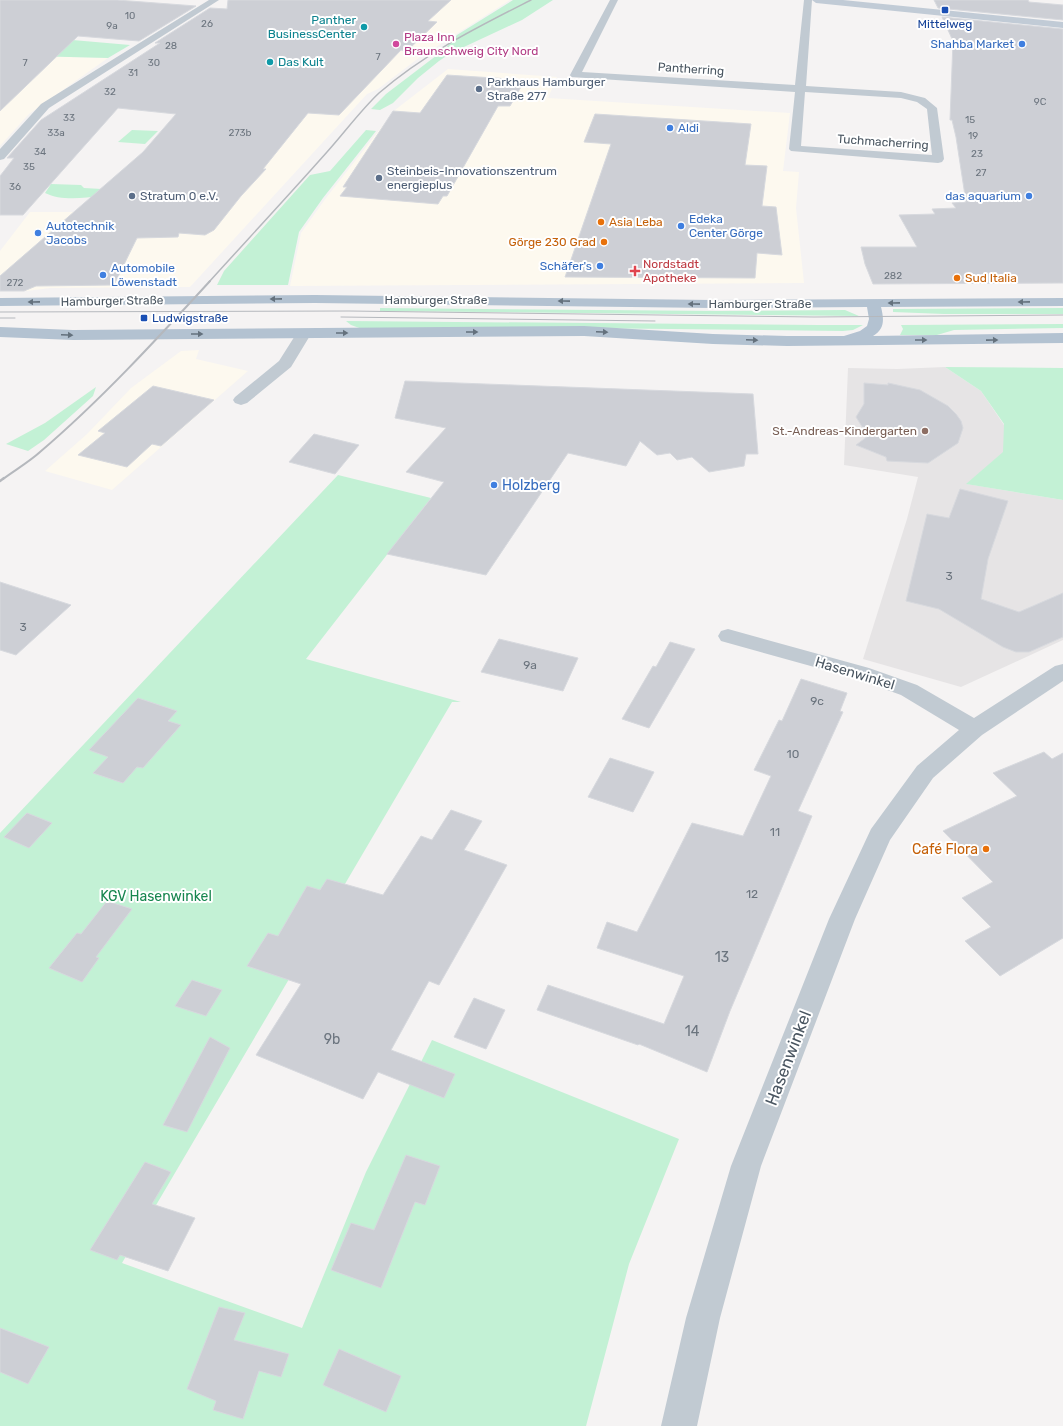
<svg xmlns="http://www.w3.org/2000/svg" width="1063" height="1426" font-family="Rubik,sans-serif">
  <rect width="100%" height="100%" fill="#f5f3f3"/>
  <g fill="#fdf9ef">
    <path d="M0,0h130l-99,56 77,2 -79,56 -29,32z"/>
    <path d="M298,0h212l-90,57 -42,32 -11,5 -177,193 -140,1 -23,3h-27v-40l30,-39h65l91,-97 -57,-6 37,-26z"/>
    <path d="M448,69l109,8 -9,21 242,15 -7,58 16,1 -3,36 8,75 -514,3 11,-53 25,-35 69,-88z"/>
    <path d="M199,350l-3,9 52,12 -136,119 -67,-19 42,-37 44,-46 50,-37z"/>
  </g>
  <path fill="#e6e4e5" d="M945,367l36,24 23,34v27l-37,32 96,16v140l-102,47 -98,-28 44,-140 11,-42 -74,-12 4,-97 49,1z"/>
  <g fill="#c3f1d5">
    <path d="M513,0h40l-31,20 -71,33 -12,8 -21,17 -25,25 -13,7 -9,-1 15,-15 59,-45 12,-14z"/>
    <path d="M61,39l69,6 -22,13 -78,-2z"/>
    <path d="M132,130l26,1 -13,13 -27,-2z"/>
    <path d="M366,130l10,1 -53,67 -24,34 -11,53h-71l7,-14 86,-96 20,-4z"/>
    <path d="M51,184l30,1 3,3 18,1 -1,7c-18,2 -40,5 -56,-3z"/>
    <path d="M380,308l338,3 127,-1 14,6 -479,-5z"/>
    <path d="M1063,308v6h-119l-51,-2v-3z"/>
    <path d="M346,321l473,4h44l-10,5 -10,1 -266,-3 -215,1 -11,-4z"/>
    <path d="M1063,324v4l-109,2 -17,5h-37l3,-6 -2,-4z"/>
    <path d="M945,367l118,1v132l-97,-16 37,-32 1,-28 -23,-33z"/>
    <path d="M96,387l-3,9 -49,44 -16,11 -22,-7 39,-21z"/>
    <path d="M338,475l93,23 -125,161 155,43h-9l-330,561 180,65 64,-156 66,-132 247,99 -50,125 -43,162h-586v-593z"/>
  </g>
  <g fill="#cdcfd5" stroke="#d7d9de">
    <path d="M0,0h117l79,6 -57,35 -61,-5 -78,75z"/>
    <path d="M228,0h223l-23,21 9,1 -30,29 -6,-1 -62,65 -31,-2 -45,56h3l-25,27 -27,34 -9,5 -26,-2 -1,4 -41,1 -23,47 -78,1 -12,5h-24v-15l143,-124 33,-38 -58,-6 -95,107h-23v-39l14,-18h-7l34,-38 119,-77h-5l55,-35 17,1z"/>
    <path d="M934,0h94l1,2 34,3v15l-125,-12z"/>
    <path d="M942,17l121,12v254l-190,1 -8,-20 -4,-17h56l-18,-32 36,-1 -3,-5 24,-1 -4,-5 14,-1 -10,-65 -4,-17h-2l3,-79z"/>
    <path d="M447,75l78,5 -15,26h-12l-51,90h-4l-5,8 -98,-8 7,-9h-4l50,-76 27,2z"/>
    <path d="M595,114l156,10 -6,41 22,1 -5,40 14,1 6,48 -25,-2 -2,25 -190,-1 46,-133 -27,-2z"/>
    <path d="M405,381l348,13 5,60h-12l-2,12 -35,6 -17,-15 -15,3 -7,-7 -13,2 -17,-14 -14,25 -58,-13 -82,122 -99,-21 57,-72 -38,-10 40,-44 -51,-10z"/>
    <path d="M864,383l24,2v-2l32,7 28,16 8,8 5,7 2,7 -5,15 -30,20 -41,-2 -1,-4 -30,-12 12,-9 -12,-19 8,-13z"/>
    <path d="M153,386l61,14 -53,46 -9,-2 -25,23 -49,-12 27,-22 -7,-2z"/>
    <path d="M314,434l45,11 -24,29 -46,-12z"/>
    <path d="M960,489l48,12 -20,58 -7,40 38,13 44,-19v44l-34,15h-13l-13,-5 -64,-38 -33,-8 21,-87 22,4z"/>
    <path d="M0,582l71,23 -55,50 -16,-5z"/>
    <path d="M499,639l79,19 -15,33 -82,-19z"/>
    <path d="M670,642l25,7 -46,79 -27,-9 31,-53 3,1z"/>
    <path d="M801,679l46,14 -7,18 3,1 -45,99 14,5 -82,195 -23,61 -68,-28 -1,1 -101,-35 11,-25 116,39 20,-48 -87,-28 10,-26 30,10 55,-109 51,13 28,-60 -17,-6 25,-50 3,1z"/>
    <path d="M138,698l39,13 -9,10 13,4 -38,43 -6,-1 -14,16 -30,-10 15,-16 -19,-7z"/>
    <path d="M1044,752l8,7 11,-6v185l-63,38 -35,-35 26,-14 -29,-29 31,-16 -50,-51 74,-35 -24,-23z"/>
    <path d="M610,758l44,14 -21,40 -45,-15z"/>
    <path d="M451,810l31,11 -18,29 43,15 -68,120 -10,-4 -38,69 64,24 -11,24 -66,-26 -15,27 -107,-44 45,-71 -54,-18 21,-33 10,3 29,-50 13,4 7,-11 56,16 38,-59 11,4z"/>
    <path d="M27,813l25,10 -23,25 -25,-11z"/>
    <path d="M107,901l25,8 -36,48 3,1 -17,24 -33,-14 28,-35 4,1z"/>
    <path d="M192,980l30,10 -16,26 -31,-10z"/>
    <path d="M474,998l31,12 -19,39 -32,-12z"/>
    <path d="M210,1037l20,11 -43,84 -24,-7z"/>
    <path d="M406,1155l34,11 -15,39 -10,-3 -34,86 -50,-18 20,-47 23,7z"/>
    <path d="M145,1162l26,10 -19,32 43,14 -27,53 -48,-16 -3,5 -27,-10z"/>
    <path d="M219,1307l26,6 -11,27 55,14 -8,23 -22,-6 -16,48 -30,-9 3,-9 -29,-12z"/>
    <path d="M0,1328l49,19 -21,37 -28,-12z"/>
    <path d="M339,1349l62,27 -15,36 -63,-27z"/>
  </g>
  <g fill="none" stroke-linecap="round" stroke-linejoin="round">
    <g fill="#c1cad2" fill-rule="evenodd">
      <path d="M209,0h10l-170,108 -45,51 -4,1v-11l41,-45z"/>
      <path d="M610,0h8l-36,72 213,13 9,-85h8l-6,86 95,6 24,6 12,10 7,51 -2,3 -4,1 -147,-12 -2,-2 6,-57 -224,-15 -1,-2zM805,92l96,6 16,4 10,7 5,46 -131,-9z"/>
      <path d="M303,329l5,2 3,3 -20,33 -44,36 -6,2 -6,-2 -2,-3 2,-3 44,-36 19,-30z"/>
      <path d="M728,629l141,39 48,17 57,33 81,-52 8,-2v17l-81,54 -49,43 -43,62 -35,79 -94,247 -41,152 -23,108h-36l25,-108 45,-152 98,-247 42,-90 46,-63 42,-36 -58,-35 -47,-17 -133,-37 -3,-5 3,-5z"/>
    </g>
    <path fill="#c1cbd6" fill-rule="evenodd" d="M812,0h31l220,22v6l-247,-25z"/>
    <path fill="#b3c2d1" fill-rule="evenodd" d="M315,295l397,5 351,-2v8l-182,1c3,12 4,22 -8,29l190,-3v10l-276,3 -74,-2 -129,-8 -511,4 -73,-3v-10l73,3 511,-4 129,8 74,2h57l16,-5 7,-5 2,-7 -2,-12 -155,1 -397,-5 -315,3v-8z"/>
    <g stroke="#b5b8bd" stroke-width="1">
      <path d="M0,312l349,-1 465,6 249,-2"/>
      <path d="M341,317l314,4"/>
      <path d="M0,318h15"/>
    </g>
    <path stroke="#b5b8bd" stroke-width="1.5" d="M209,282c39,-43 79,-86 118,-130 18,-20 33,-41 52,-59 46,-40 99,-66 152,-93"/>
    <path stroke="#b5b8bd" stroke-width="2" d="M3,479c12,-9 26,-17 37,-27 61,-52 116,-112 170,-171"/>
    <path stroke="#b5b8bd" stroke-width="2.5" d="M0,481l4,-3"/>
  </g>
  <defs><path id="oneway-solid" d="M-6-.8H1V-3.2L6.5 0L1 3.2V.8H-6Z"/></defs>
  <g fill="#64717d">
    <use href="#oneway-solid" transform="translate(276 299) rotate(179)"/>
    <use href="#oneway-solid" transform="translate(564 301) rotate(-179)"/>
    <use href="#oneway-solid" transform="translate(34 302) rotate(179)"/>
    <use href="#oneway-solid" transform="translate(1024 302) rotate(179)"/>
    <use href="#oneway-solid" transform="translate(894 303) rotate(179)"/>
    <use href="#oneway-solid" transform="translate(694 304) rotate(-179)"/>
    <use href="#oneway-solid" transform="translate(472 332)"/>
    <use href="#oneway-solid" transform="translate(602 332) rotate(2)"/>
    <use href="#oneway-solid" transform="translate(342 333)"/>
    <use href="#oneway-solid" transform="translate(197 334)"/>
    <use href="#oneway-solid" transform="translate(67 335) rotate(2)"/>
    <use href="#oneway-solid" transform="translate(752 340) rotate(2)"/>
    <use href="#oneway-solid" transform="translate(921 340)"/>
    <use href="#oneway-solid" transform="translate(992 340) rotate(-1)"/>
  </g>
  <g fill="#1a4fb4" stroke="#fff" stroke-width="1.5">
    <rect x="941" y="6" width="8" height="8" rx="2"/>
    <rect x="140" y="314" width="8" height="8" rx="2"/>
  </g>
  <g fill="#0f9aa8" stroke="#fff" stroke-width="1.5">
    <circle cx="364" cy="27" r="4"/>
    <circle cx="270" cy="62" r="4"/>
  </g>
  <circle fill="#d1479c" stroke="#fff" stroke-width="1.5" cx="396" cy="44" r="4"/>
  <g fill="#3f7fe0" stroke="#fff" stroke-width="1.5">
    <circle cx="1022" cy="44" r="4"/>
    <circle cx="670" cy="128" r="4"/>
    <circle cx="1029" cy="196" r="4"/>
    <circle cx="681" cy="226" r="4"/>
    <circle cx="38" cy="233" r="4"/>
    <circle cx="600" cy="266" r="4"/>
    <circle cx="103" cy="275" r="4"/>
    <circle cx="494" cy="485" r="4"/>
  </g>
  <g fill="#5c6f8a" stroke="#fff" stroke-width="1.5">
    <circle cx="479" cy="89" r="4"/>
    <circle cx="379" cy="178" r="4"/>
    <circle cx="132" cy="196" r="4"/>
  </g>
  <g fill="#e8710a" stroke="#fff" stroke-width="1.5">
    <circle cx="601" cy="222" r="4"/>
    <circle cx="604" cy="242" r="4"/>
    <circle cx="957" cy="278" r="4"/>
    <circle cx="986" cy="849" r="4"/>
  </g>
  <path fill="#e0444e" stroke="#fff" stroke-width="1.5" d="M633 265h4v4h4v4h-4v4h-4v-4h-4v-4h4z"/>
  <circle fill="#8d6e63" stroke="#fff" stroke-width="1.5" cx="925" cy="431" r="4"/>
  <g text-anchor="middle" stroke-width="4" stroke-linejoin="round" paint-order="stroke">
    <g font-size="10" fill="#6b747e">
      <text x="130" y="19">10</text>
      <text x="207" y="27">26</text>
      <text x="112" y="29">9a</text>
      <text x="171" y="49">28</text>
      <text x="378" y="60">7</text>
      <text x="25" y="66">7</text>
      <text x="154" y="66">30</text>
      <text x="133" y="76">31</text>
      <text x="110" y="95">32</text>
      <text x="1040" y="105">9C</text>
      <text x="69" y="121">33</text>
      <text x="970" y="123">15</text>
      <text x="56" y="136">33a</text>
      <text x="240" y="136">273b</text>
      <text x="973" y="139">19</text>
      <text x="40" y="155">34</text>
      <text x="977" y="157">23</text>
      <text x="29" y="170">35</text>
      <text x="981" y="176">27</text>
      <text x="15" y="190">36</text>
      <text x="893" y="279">282</text>
      <text x="15" y="286">272</text>
    </g>
    <g font-size="12" fill="#0d838f" stroke="#fff" text-anchor="end">
      <text x="356" y="24">Panther<tspan x="356" dy="14">BusinessCenter</tspan></text>
      <text x="278" y="66" text-anchor="start">Das Kult</text>
    </g>
    <g font-size="12" fill="#164399" stroke="#fff">
      <text x="945" y="28">Mittelweg</text>
      <text x="152" y="322" text-anchor="start">Ludwigstraße</text>
    </g>
    <g font-size="12" fill="#b23c85" stroke="#fff" text-anchor="start">
      <text x="404" y="41">Plaza Inn<tspan x="404" dy="14">Braunschweig City Nord</tspan></text>
    </g>
    <g font-size="12" fill="#366cbe" stroke="#fff" text-anchor="start">
      <text x="1014" y="48" text-anchor="end">Shahba Market</text>
      <text x="678" y="132">Aldi</text>
      <text x="1021" y="200" text-anchor="end">das aquarium</text>
      <text x="689" y="223">Edeka<tspan x="689" dy="14">Center Görge</tspan></text>
      <text x="46" y="230">Autotechnik<tspan x="46" dy="14">Jacobs</tspan></text>
      <text x="592" y="270" text-anchor="end">Schäfer's</text>
      <text x="111" y="272">Automobile<tspan x="111" dy="14">Löwenstadt</tspan></text>
    </g>
    <g font-size="12" fill="#4a5661" stroke="#fff">
      <text transform="translate(691 69) rotate(4)" y="4">Pantherring</text>
      <text transform="translate(883 142) rotate(4)" y="4">Tuchmacherring</text>
      <text x="436" y="304">Hamburger Straße</text>
      <text transform="translate(112 301) rotate(-1)" y="4">Hamburger Straße</text>
      <text x="760" y="308">Hamburger Straße</text>
    </g>
    <g font-size="12" fill="#4e5e75" stroke="#fff" text-anchor="start">
      <text x="487" y="86">Parkhaus Hamburger<tspan x="487" dy="14">Straße 277</tspan></text>
      <text x="387" y="175">Steinbeis-Innovationszentrum<tspan x="387" dy="14">energieplus</tspan></text>
      <text x="140" y="200">Stratum 0 e.V.</text>
    </g>
    <g font-size="12" fill="#c56008" stroke="#fff" text-anchor="start">
      <text x="609" y="226">Asia Leba</text>
      <text x="596" y="246" text-anchor="end">Görge 230 Grad</text>
      <text x="965" y="282">Sud Italia</text>
    </g>
    <g font-size="12" fill="#be3a42" stroke="#fff" text-anchor="start">
      <text x="643" y="268">Nordstadt<tspan x="643" dy="14">Apotheke</tspan></text>
    </g>
    <g font-size="12" fill="#785e54" stroke="#fff" text-anchor="end">
      <text x="917" y="435">St.-Andreas-Kindergarten</text>
    </g>
    <g font-size="12" fill="#6b747e">
      <text x="949" y="580">3</text>
      <text x="23" y="631">3</text>
      <text x="530" y="669">9a</text>
      <text x="817" y="705">9c</text>
      <text x="793" y="758">10</text>
      <text x="775" y="836">11</text>
      <text x="752" y="898">12</text>
    </g>
    <g font-size="14" fill="#366cbe" stroke="#fff" text-anchor="start">
      <text x="502" y="490">Holzberg</text>
    </g>
    <g font-size="14" fill="#4a5661" stroke="#fff">
      <text transform="translate(855 673) rotate(17)" y="5">Hasenwinkel</text>
    </g>
    <g font-size="14" fill="#c56008" stroke="#fff" text-anchor="end">
      <text x="978" y="854">Café Flora</text>
    </g>
    <g font-size="14" fill="#17864f" stroke="#fff">
      <text x="156" y="901">KGV Hasenwinkel</text>
    </g>
    <g font-size="14" fill="#6b747e">
      <text x="722" y="962">13</text>
      <text x="692" y="1036">14</text>
      <text x="332" y="1044">9b</text>
    </g>
    <g font-size="17" fill="#4a5661" stroke="#fff">
      <text transform="translate(788 1058) rotate(-69)" y="6">Hasenwinkel</text>
    </g>
  </g>
</svg>
